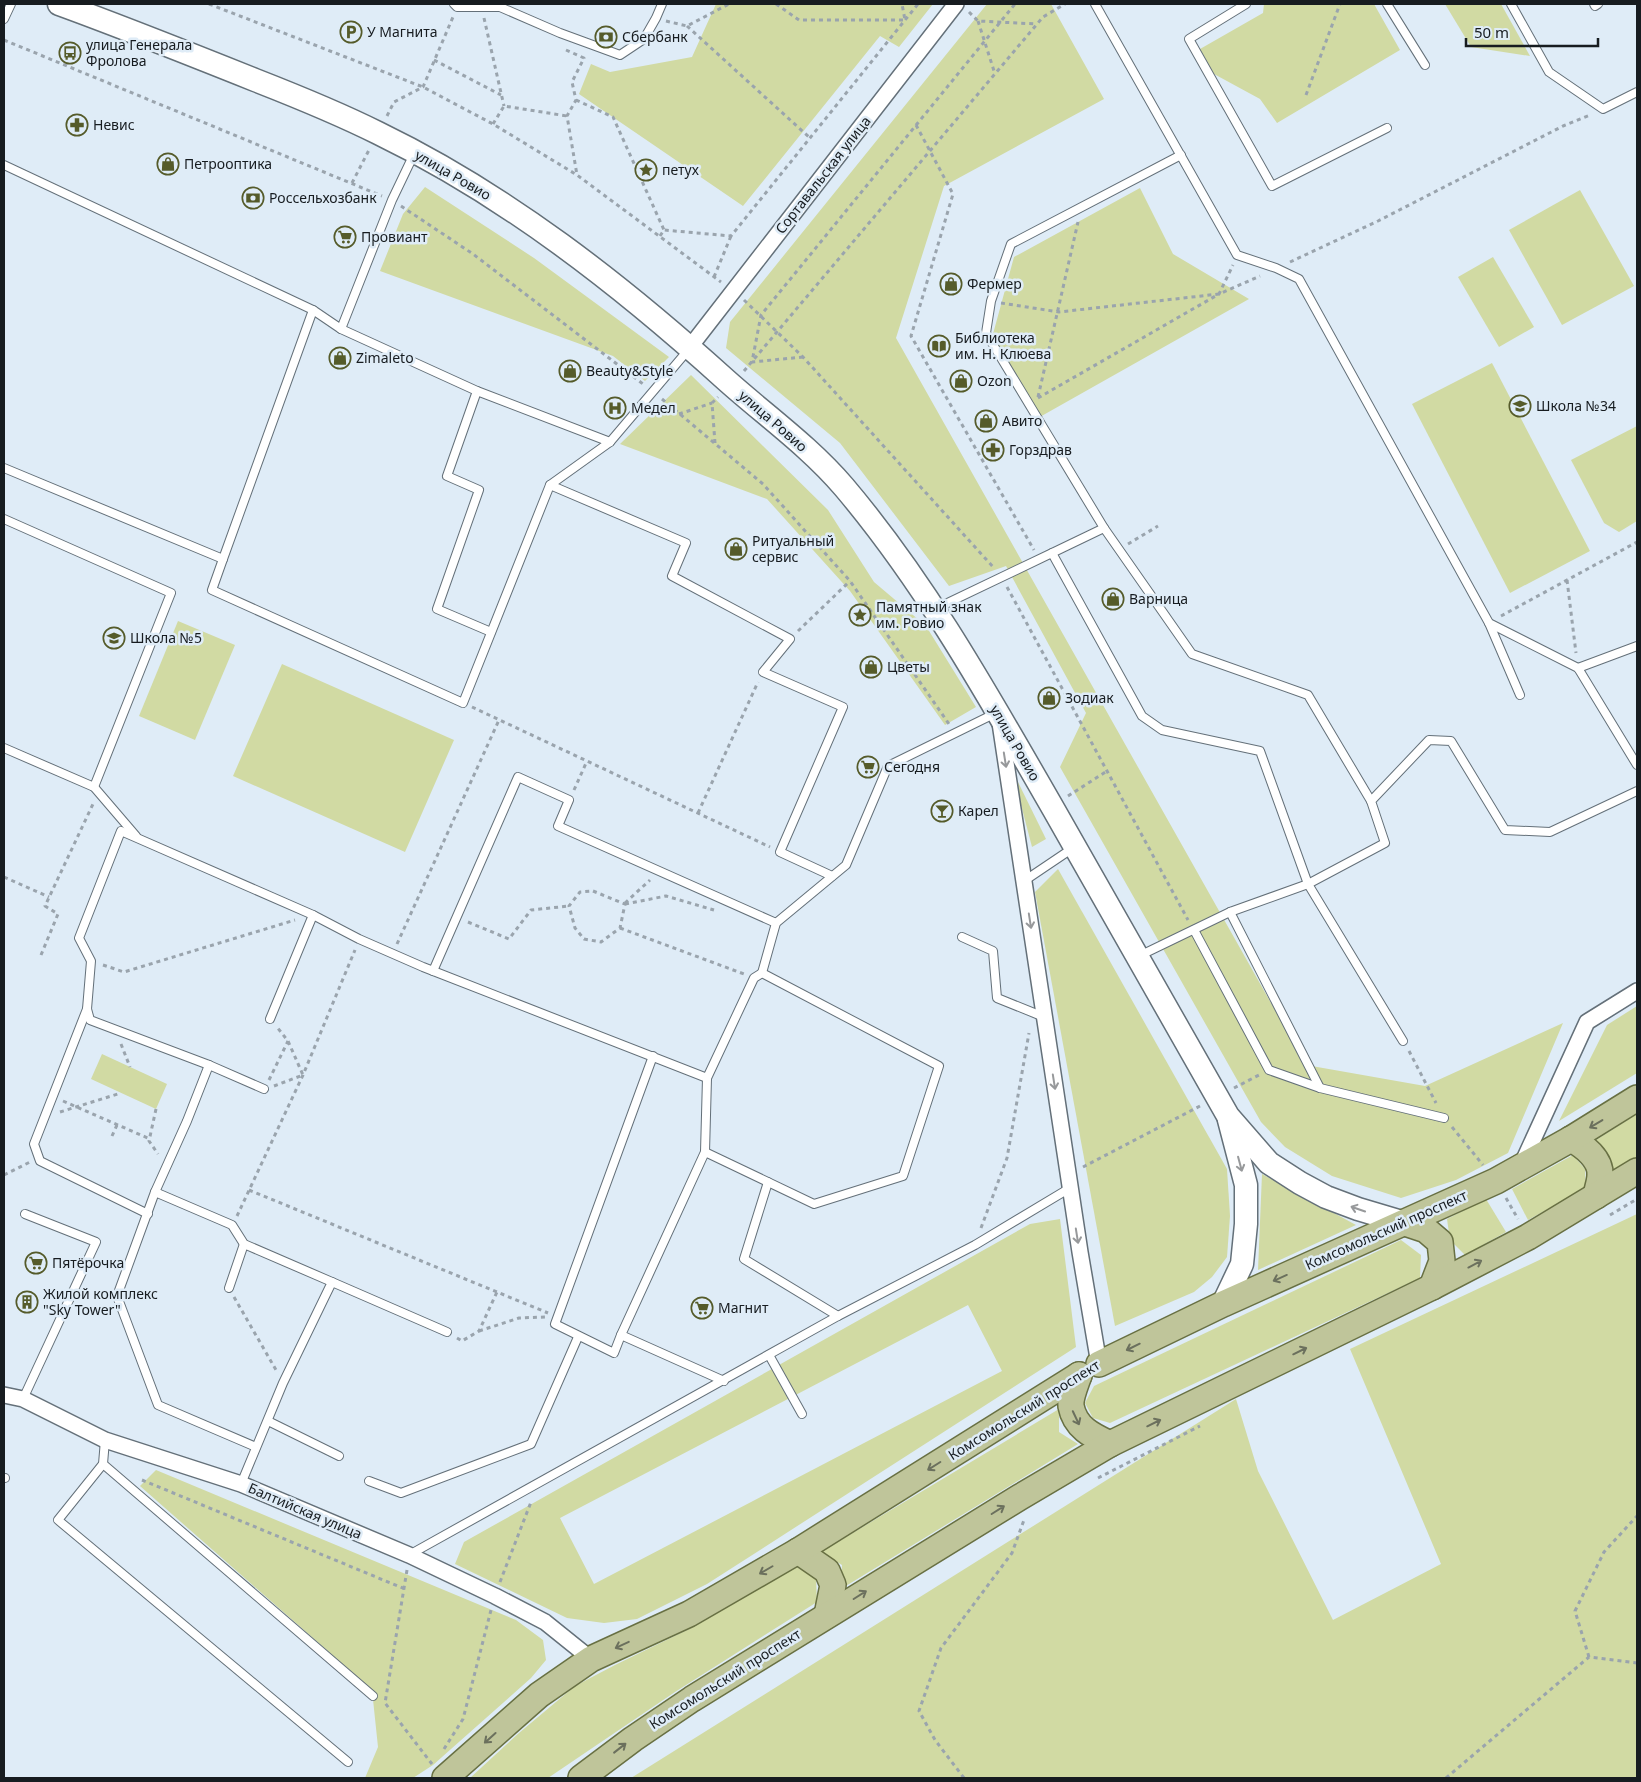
<svg xmlns="http://www.w3.org/2000/svg" width="1641" height="1782" font-family="'Noto Sans',sans-serif">
  <rect width="100%" height="100%" fill="#dfecf7"/>
  <g fill="#d1daa3" fill-rule="evenodd">
    <path d="M716,4h217l-34,43 -19,-11 -137,170 -164,-112 12,-30 19,8 82,-15z"/>
    <path d="M987,4h64l53,95 -160,87 -48,152 410,727 119,21 138,-63 -55,130 -52,27 -55,18 -69,-22 -47,-29 -24,-25 -201,-355 26,-54 -80,-147 -57,20 -109,-143 -114,-95 4,-26z"/>
    <path d="M1264,4h110l26,46 -123,73 -17,-24 -46,-25 -14,-25 63,-36z"/>
    <path d="M1445,4h56l29,52 -59,-9z"/>
    <path d="M425,187l109,71 135,99 -24,24 -32,-25 -233,-85 23,-57z"/>
    <path d="M1140,188l33,66 76,45 -211,119 -45,-84 21,-77z"/>
    <path d="M1580,190l54,96 -72,39 -53,-95z"/>
    <path d="M1493,257l41,70 -35,20 -41,-70z"/>
    <path d="M1492,363l98,188 -80,42 -98,-189z"/>
    <path d="M691,375l137,135 46,72 52,44 50,81 -31,18 -95,-134 -83,-92 -147,-55z"/>
    <path d="M1637,426v95l-18,11 -15,-9 -33,-63z"/>
    <path d="M178,621l57,24 -40,95 -56,-24z"/>
    <path d="M282,664l172,76 -49,112 -172,-76z"/>
    <path d="M1012,770l34,69 -14,8z"/>
    <path d="M1058,869l169,300 3,47 -3,41 -15,20 -18,15 -79,34 -80,-434z"/>
    <path d="M1637,1006v67l-78,48 48,-96z"/>
    <path d="M102,1054l65,30 -11,25 -65,-30z"/>
    <path d="M1637,1114v45l-27,17 -2,-22 -12,-14z"/>
    <path d="M1573,1155l12,14 1,19 -58,32 -16,-31z"/>
    <path d="M1262,1174l94,51 -98,45z"/>
    <path d="M1486,1199l20,33 -41,23 -15,-15 -3,-21z"/>
    <path d="M1637,1214v564h-1006l605,-379 22,72 75,149 108,-56 -91,-215z"/>
    <path d="M1060,1219l16,128 -369,237 -70,35 -33,4 -37,-5 -112,-54 9,-22 566,-318zM968,1305l34,66 -408,213 -34,-66z"/>
    <path d="M1401,1240l20,15 -1,23 -310,145 -17,-5 -8,-15 9,-17z"/>
    <path d="M1059,1409v23l19,12 -237,145 1,-24 -21,-13z"/>
    <path d="M156,1470l360,150 27,20 3,20 -15,18 -98,87 -20,13h-48l13,-31 -6,-57 -232,-204z"/>
    <path d="M795,1566l21,12 1,24 -142,90 -127,86h-78l49,-45 56,-47 40,-21 74,-36z"/>
  </g>
  <g fill="none" stroke-linecap="round" stroke-linejoin="round">
    <g stroke="#647079" stroke-width="10">
      <g id="service">
        <path d="M454,4l3,3h43l60,26 60,22 24,-16 12,-21 6,-14"/>
        <path d="M1095,4l142,251 39,13 23,11 190,344 89,45 59,97"/>
        <path d="M1246,4l-57,35 83,147 115,-58"/>
        <path d="M1387,4l38,61"/>
        <path d="M1511,4l38,68 54,37 34,-17"/>
        <path d="M1594,4l1,2 3,-2"/>
        <path d="M4,19l7,-15"/>
        <path d="M4,165l309,145 28,19 51,-129 22,-46"/>
        <path d="M341,329l136,62 133,51"/>
        <path d="M477,391l-30,85 32,14 -42,119 54,23"/>
        <path d="M4,468l219,91 90,-249"/>
        <path d="M550,485l136,58 -14,33 118,63 -27,33 80,35 -63,145 52,24"/>
        <path d="M4,519l167,74 -77,194"/>
        <path d="M1104,528l88,126 116,41 63,106"/>
        <path d="M1052,553l52,-25 -118,-195 5,-32 20,-57 170,-89"/>
        <path d="M223,559l-11,31 251,113 87,-218 60,-43 79,-93"/>
        <path d="M937,608l115,-55 90,163 20,14 98,21 48,133 95,157"/>
        <path d="M1489,623l31,72"/>
        <path d="M1578,668l59,-22"/>
        <path d="M4,748l90,39 42,49"/>
        <path d="M1024,881l49,-33"/>
        <path d="M1230,912l90,176"/>
        <path d="M1194,930l75,140 51,18 124,30"/>
        <path d="M962,937l31,14 4,47 47,19"/>
        <path d="M1139,956l91,-44 78,-28 77,-41 -14,-42 58,-61 22,1 54,89 45,2 87,-41"/>
        <path d="M433,971l85,-194 51,23 -11,26 218,97"/>
        <path d="M87,1009l-53,135 6,17 108,53"/>
        <path d="M270,1019l43,-104"/>
        <path d="M209,1065l55,24"/>
        <path d="M705,1152l2,-74 47,-100 8,-5"/>
        <path d="M768,1182l-24,77 94,57"/>
        <path d="M155,1192l77,33 12,19 88,38 -49,101 -42,101"/>
        <path d="M332,1282l115,50"/>
        <path d="M229,1288l15,-44"/>
        <path d="M621,1335l-7,18 -59,-29 98,-268"/>
        <path d="M769,1355l33,59"/>
        <path d="M724,1381l-103,-46 84,-183 109,52 89,-28 36,-110 -177,-93 14,-50 70,-58 42,-99 108,-53"/>
        <path d="M23,1399l73,-157 -71,-28"/>
        <path d="M268,1421l71,35"/>
        <path d="M105,1440l-2,24 -45,56 290,242"/>
        <path d="M256,1447l-98,-42 -41,-109 38,-104 32,-71 22,-56 -119,-45 -3,-11 4,-48 -12,-23 42,-107 192,84 46,24 64,28 284,111"/>
        <path d="M103,1464l270,232"/>
        <path d="M4,1478h1"/>
        <path d="M369,1481l32,12 130,-49 47,-107"/>
        <path d="M409,1555l429,-239 137,-71 95,-57"/>
      </g>
    </g>
    <g stroke="#647079" stroke-width="18">
      <g id="minor">
        <path d="M690,347l266,-343"/>
        <path d="M1000,723l80,529 19,112"/>
        <path d="M1521,1166l66,-144 50,-31"/>
        <path d="M4,1395l19,4 82,41 136,44 168,71 86,41 50,26 46,37"/>
      </g>
    </g>
    <g stroke="#647079" stroke-width="25">
      <g id="secondary">
        <path d="M59,4c66,24 131,50 196,76 41,16 83,33 123,53 128,62 243,152 348,247 39,35 83,66 118,107 83,98 146,212 210,323 58,102 116,204 174,306l41,47 31,20 26,14 32,12 47,14"/>
        <path d="M1223,1304l19,-40 4,-40v-39l-17,-65"/>
      </g>
    </g>
    <g stroke="#687043" stroke-width="28">
      <g id="primary">
        <path d="M1571,1139c13,7 30,20 29,36 0,7 -3,14 -4,21"/>
        <path d="M1405,1223l21,7 14,12 2,19 -10,26"/>
        <path d="M1099,1364l124,-60 273,-123 75,-42 66,-41"/>
        <path d="M1079,1375c-3,9 -9,23 -8,31 4,22 22,30 39,38"/>
        <path d="M798,1551l29,20 6,14 -6,30"/>
        <path d="M445,1778l94,-83 52,-36 98,-45 109,-63 281,-176"/>
        <path d="M581,1778l52,-39 59,-40 328,-202 90,-53 322,-157 96,-50 109,-66"/>
      </g>
    </g>
    <g stroke="#9aa4ad" stroke-width="3" stroke-dasharray="4 4" stroke-linecap="butt">
      <path d="M209,4l214,83 70,37 84,51 144,107"/>
      <path d="M776,4l23,16h106l-3,-16"/>
      <path d="M969,12l9,9 59,3"/>
      <path d="M484,18l20,88"/>
      <path d="M666,21l21,5 42,-22"/>
      <path d="M978,21l17,53"/>
      <path d="M687,26l123,112"/>
      <path d="M4,40l378,156"/>
      <path d="M566,50l18,8 -12,24 4,18 -9,16 10,59"/>
      <path d="M434,60l67,35"/>
      <path d="M1306,95l34,-91"/>
      <path d="M576,100l37,17 51,113"/>
      <path d="M387,116l7,-14 29,-15 30,-70"/>
      <path d="M493,124l11,-18 63,10"/>
      <path d="M916,125l37,69 -42,142 123,214"/>
      <path d="M352,183l17,-33"/>
      <path d="M401,206l72,48 170,130"/>
      <path d="M660,236l4,-6 67,6 187,-232"/>
      <path d="M1290,262l88,-41 185,-95 27,-11"/>
      <path d="M714,277l17,-41"/>
      <path d="M744,300l59,57 191,211"/>
      <path d="M1001,303l58,9 160,-18 41,-18"/>
      <path d="M803,357l-51,5 9,-47 254,-311"/>
      <path d="M744,371l299,-354 22,-13"/>
      <path d="M1038,397l40,-175"/>
      <path d="M1038,398l181,-104 14,-29"/>
      <path d="M662,399l101,85 87,97 99,143"/>
      <path d="M679,414l33,-11"/>
      <path d="M715,443l-3,-40 6,-6"/>
      <path d="M1128,544l30,-18"/>
      <path d="M1567,580l9,73"/>
      <path d="M1007,587l181,333"/>
      <path d="M1501,616l136,-74"/>
      <path d="M798,631l52,-50"/>
      <path d="M472,707l298,140"/>
      <path d="M574,790l13,-29"/>
      <path d="M1068,796l39,-25"/>
      <path d="M698,813l60,-131"/>
      <path d="M4,877l45,20"/>
      <path d="M593,891l32,13 -5,24 -19,14 -17,-3 -9,-11 -6,-22 11,-14z"/>
      <path d="M625,903l25,-23"/>
      <path d="M625,904l41,-8 48,14"/>
      <path d="M468,922l41,17 22,-29 38,-4"/>
      <path d="M620,928l124,46"/>
      <path d="M397,944l102,-224"/>
      <path d="M41,955l17,-41 -13,-8 48,-102"/>
      <path d="M103,965l21,7 171,-52"/>
      <path d="M121,1044l9,23"/>
      <path d="M1409,1051l27,52"/>
      <path d="M269,1080l19,-39"/>
      <path d="M274,1086l29,-11 -15,-34 -11,-14"/>
      <path d="M1234,1088l25,-13"/>
      <path d="M63,1101l87,38"/>
      <path d="M156,1109l-7,32 9,13"/>
      <path d="M60,1112l61,-19"/>
      <path d="M1452,1127l31,38"/>
      <path d="M112,1136l5,-11"/>
      <path d="M1083,1167l117,-61"/>
      <path d="M4,1175l26,-13"/>
      <path d="M249,1190l299,123"/>
      <path d="M1506,1198l12,21"/>
      <path d="M1610,1215l27,-16"/>
      <path d="M237,1216l66,-141 52,-125"/>
      <path d="M981,1228l26,-70 22,-125"/>
      <path d="M234,1297l42,73"/>
      <path d="M479,1331l40,-13 26,-1"/>
      <path d="M457,1338l5,3 17,-10 18,-39"/>
      <path d="M1098,1478l102,-52"/>
      <path d="M142,1480l263,109"/>
      <path d="M407,1570l-22,133 47,61"/>
      <path d="M500,1582l31,-80"/>
      <path d="M1589,1657l-14,-46 29,-59 33,-36"/>
      <path d="M444,1749l19,-30 28,-109"/>
      <path d="M964,1778l-29,-38 -16,-29 22,-63 71,-95 12,-33"/>
      <path d="M1446,1778l143,-121 48,6"/>
    </g>
    <use href="#service" stroke="#fff" stroke-width="8"/>
    <use href="#minor" stroke="#fff" stroke-width="15"/>
    <use href="#secondary" stroke="#fff" stroke-width="22"/>
    <use href="#primary" stroke="#bfc59a" stroke-width="25"/>
  </g>
  <defs><path id="oneway-shaft" d="M-6 0H5M1.5-3L5.5 0L1.5 3" fill="none" stroke-width="1.6" stroke-linecap="round" stroke-linejoin="round" transform="scale(1.25)"/></defs>
  <g stroke="#97999b">
    <use href="#oneway-shaft" transform="translate(1005 760) rotate(81)"/>
    <use href="#oneway-shaft" transform="translate(1030 921) rotate(81)"/>
    <use href="#oneway-shaft" transform="translate(1054 1082) rotate(81)"/>
    <use href="#oneway-shaft" transform="translate(1240 1164) rotate(75)"/>
    <use href="#oneway-shaft" transform="translate(1358 1209) rotate(-161)"/>
    <use href="#oneway-shaft" transform="translate(1077 1236) rotate(81)"/>
  </g>
  <g stroke="#6b705d">
    <use href="#oneway-shaft" transform="translate(1596 1124) rotate(149)"/>
    <use href="#oneway-shaft" transform="translate(1475 1264) rotate(-28)"/>
    <use href="#oneway-shaft" transform="translate(1280 1278) rotate(156)"/>
    <use href="#oneway-shaft" transform="translate(1133 1347) rotate(154)"/>
    <use href="#oneway-shaft" transform="translate(1300 1351) rotate(-26)"/>
    <use href="#oneway-shaft" transform="translate(1076 1418) rotate(65)"/>
    <use href="#oneway-shaft" transform="translate(1154 1423) rotate(-26)"/>
    <use href="#oneway-shaft" transform="translate(934 1466) rotate(148)"/>
    <use href="#oneway-shaft" transform="translate(998 1510) rotate(-32)"/>
    <use href="#oneway-shaft" transform="translate(766 1570) rotate(150)"/>
    <use href="#oneway-shaft" transform="translate(860 1595) rotate(-32)"/>
    <use href="#oneway-shaft" transform="translate(622 1645) rotate(155)"/>
    <use href="#oneway-shaft" transform="translate(490 1738) rotate(138)"/>
    <use href="#oneway-shaft" transform="translate(620 1748) rotate(-38)"/>
  </g>
  <defs>
    <g id="parking-ring" transform="scale(1.125)"><circle r="9.5" fill="#dfecf7" stroke="#555b2a" stroke-width="1.5"/><path d="M-3.5-5.5H1a3.5 3.5 0 0 1 0 7H-1V5.5H-3.5ZM-1-3.4V-.6H.8a1.4 1.4 0 0 0 0-2.8Z" fill="#555b2a"/></g>
    <g id="bank-ring" transform="scale(1.125)"><circle r="9.5" fill="#dfecf7" stroke="#555b2a" stroke-width="1.5"/><path d="M-6-4H6V4H-6ZM0-2.3a2.3 2.3 0 1 0 0 4.6a2.3 2.3 0 1 0 0-4.6Z" fill="#555b2a"/></g>
    <g id="bus-ring" transform="scale(1.125)"><circle r="9.5" fill="#dfecf7" stroke="#555b2a" stroke-width="1.5"/><path d="M-5-6H5V4H4V6H2V4H-2V6H-4V4H-5ZM-3.5-4V0h7V-4ZM-3.5 1.2v1.5H-2V1.2ZM2 1.2v1.5H3.5V1.2Z" fill="#555b2a"/></g>
    <g id="pharmacy-ring" transform="scale(1.125)"><circle r="9.5" fill="#dfecf7" stroke="#555b2a" stroke-width="1.5"/><path d="M-2-6h4v4h4v4h-4v4h-4v-4h-4v-4h4Z" fill="#555b2a"/></g>
    <g id="shop-ring" transform="scale(1.125)"><circle r="9.5" fill="#dfecf7" stroke="#555b2a" stroke-width="1.5"/><path d="M-5-2.5h2.3a2.7 3.5 0 0 1 5.4 0H5L5.5 6h-11ZM-1.5-2.5h3a1.5 2.3 0 0 0-3 0Z" fill="#555b2a"/></g>
    <g id="sight-ring" transform="scale(1.125)"><circle r="9.5" fill="#dfecf7" stroke="#555b2a" stroke-width="1.5"/><path d="M0-6L1.8-2.2L6-1.7L2.9 1.2L3.7 5.4L0 3.3L-3.7 5.4L-2.9 1.2L-6-1.7L-1.8-2.2Z" fill="#555b2a"/></g>
    <g id="supermarket-ring" transform="scale(1.125)"><circle r="9.5" fill="#dfecf7" stroke="#555b2a" stroke-width="1.5"/><path d="M-6-5.5h2.5l.6 2H6L4.5 2H-2.5L-4.4-4H-6ZM-1.5 3.2a1.3 1.3 0 1 0 .1 0ZM3 3.2a1.3 1.3 0 1 0 .1 0Z" fill="#555b2a"/></g>
    <g id="library-ring" transform="scale(1.125)"><circle r="9.5" fill="#dfecf7" stroke="#555b2a" stroke-width="1.5"/><path d="M-6-4Q-3-5.5-.7-3.5V5Q-3 3-6 4ZM6-4Q3-5.5 .7-3.5V5Q3 3 6 4Z" fill="#555b2a"/></g>
    <g id="school-ring" transform="scale(1.125)"><circle r="9.5" fill="#dfecf7" stroke="#555b2a" stroke-width="1.5"/><path d="M0-5L7-2L0 1L-7-2ZM-4 1L0 2.5L4 1V4Q0 6-4 4Z" fill="#555b2a"/></g>
    <g id="hospital-ring" transform="scale(1.125)"><circle r="9.5" fill="#dfecf7" stroke="#555b2a" stroke-width="1.5"/><path d="M-5-5h3v3.5h4V-5h3V5h-3V1.5h-4V5h-3Z" fill="#555b2a"/></g>
    <g id="bar-ring" transform="scale(1.125)"><circle r="9.5" fill="#dfecf7" stroke="#555b2a" stroke-width="1.5"/><path d="M-6-5H6L.8 .8V4.5H3.5V6h-7V4.5H-.8V.8Z" fill="#555b2a"/></g>
    <g id="building-ring" transform="scale(1.125)"><circle r="9.5" fill="#dfecf7" stroke="#555b2a" stroke-width="1.5"/><path d="M-4-6H4V6H1V3H-1V6H-4ZM-2.5-4.3h1.7v1.8h-1.7ZM.8-4.3h1.7v1.8H.8ZM-2.5-1h1.7V.8h-1.7ZM.8-1h1.7V.8H.8Z" fill="#555b2a"/></g>
  </defs>
  <g fill-rule="evenodd">
    <use href="#parking-ring" x="351" y="32"/>
    <use href="#bank-ring" x="606" y="37"/>
    <use href="#bus-ring" x="70" y="53"/>
    <use href="#pharmacy-ring" x="77" y="125"/>
    <use href="#shop-ring" x="168" y="164"/>
    <use href="#sight-ring" x="646" y="170"/>
    <use href="#bank-ring" x="253" y="198"/>
    <use href="#supermarket-ring" x="345" y="237"/>
    <use href="#shop-ring" x="951" y="284"/>
    <use href="#library-ring" x="939" y="346"/>
    <use href="#shop-ring" x="340" y="358"/>
    <use href="#shop-ring" x="570" y="371"/>
    <use href="#shop-ring" x="961" y="381"/>
    <use href="#school-ring" x="1520" y="406"/>
    <use href="#hospital-ring" x="615" y="408"/>
    <use href="#shop-ring" x="986" y="421"/>
    <use href="#pharmacy-ring" x="993" y="450"/>
    <use href="#shop-ring" x="736" y="549"/>
    <use href="#shop-ring" x="1113" y="599"/>
    <use href="#sight-ring" x="860" y="615"/>
    <use href="#school-ring" x="114" y="638"/>
    <use href="#shop-ring" x="871" y="667"/>
    <use href="#shop-ring" x="1049" y="698"/>
    <use href="#supermarket-ring" x="868" y="767"/>
    <use href="#bar-ring" x="942" y="811"/>
    <use href="#supermarket-ring" x="36" y="1263"/>
    <use href="#building-ring" x="27" y="1302"/>
    <use href="#supermarket-ring" x="702" y="1308"/>
  </g>
  <g text-anchor="middle" stroke-width="5" stroke-linejoin="round" paint-order="stroke">
    <g font-size="14" fill="#171c20" stroke="#dfecf7" text-anchor="start">
      <text x="367" y="37">У Магнита</text>
      <text x="622" y="42">Сбербанк</text>
      <text x="86" y="50">улица Генерала<tspan x="86" dy="16">Фролова</tspan></text>
      <text x="93" y="130">Невис</text>
      <text x="184" y="169">Петрооптика</text>
      <text x="662" y="175">петух</text>
      <text x="269" y="203">Россельхозбанк</text>
      <text x="361" y="242">Провиант</text>
      <text x="967" y="289">Фермер</text>
      <text x="955" y="343">Библиотека<tspan x="955" dy="16">им. Н. Клюева</tspan></text>
      <text x="356" y="363">Zimaleto</text>
      <text x="586" y="376">Beauty&amp;Style</text>
      <text x="977" y="386">Ozon</text>
      <text x="1536" y="411">Школа №34</text>
      <text x="631" y="413">Медел</text>
      <text x="1002" y="426">Авито</text>
      <text x="1009" y="455">Горздрав</text>
      <text x="752" y="546">Ритуальный<tspan x="752" dy="16">сервис</tspan></text>
      <text x="1129" y="604">Варница</text>
      <text x="876" y="612">Памятный знак<tspan x="876" dy="16">им. Ровио</tspan></text>
      <text x="130" y="643">Школа №5</text>
      <text x="887" y="672">Цветы</text>
      <text x="1065" y="703">Зодиак</text>
      <text x="884" y="772">Сегодня</text>
      <text x="958" y="816">Карел</text>
      <text x="52" y="1268">Пятёрочка</text>
      <text x="43" y="1299">Жилой комплекс<tspan x="43" dy="16">"Sky Tower"</tspan></text>
      <text x="718" y="1313">Магнит</text>
    </g>
    <g font-size="14" fill="#171c20" stroke="#dfecf7">
      <text transform="translate(453 175) rotate(30)" y="5">улица Ровио</text>
      <text transform="translate(823 175) rotate(-52)" y="5">Сортавальская улица</text>
      <text transform="translate(773 421) rotate(41)" y="5">улица Ровио</text>
      <text transform="translate(1015 743) rotate(60)" y="5">улица Ровио</text>
      <text transform="translate(1386 1230) rotate(-24)" y="5">Комсомольский проспект</text>
      <text transform="translate(1024 1410) rotate(-32)" y="5">Комсомольский проспект</text>
      <text transform="translate(305 1511) rotate(23)" y="5">Балтийская улица</text>
      <text transform="translate(725 1679) rotate(-32)" y="5">Комсомольский проспект</text>
    </g>
  </g>
  <rect width="1641" height="1782" fill="none" stroke="#171c20" stroke-width="10"/>
  <path d="M1466 38v8h132v-8" fill="none" stroke="#171c20" stroke-width="2.5"/>
  <text x="1474" y="38" font-size="15" fill="#171c20" stroke="#dfecf7" stroke-width="4" paint-order="stroke">50 m</text>
</svg>
